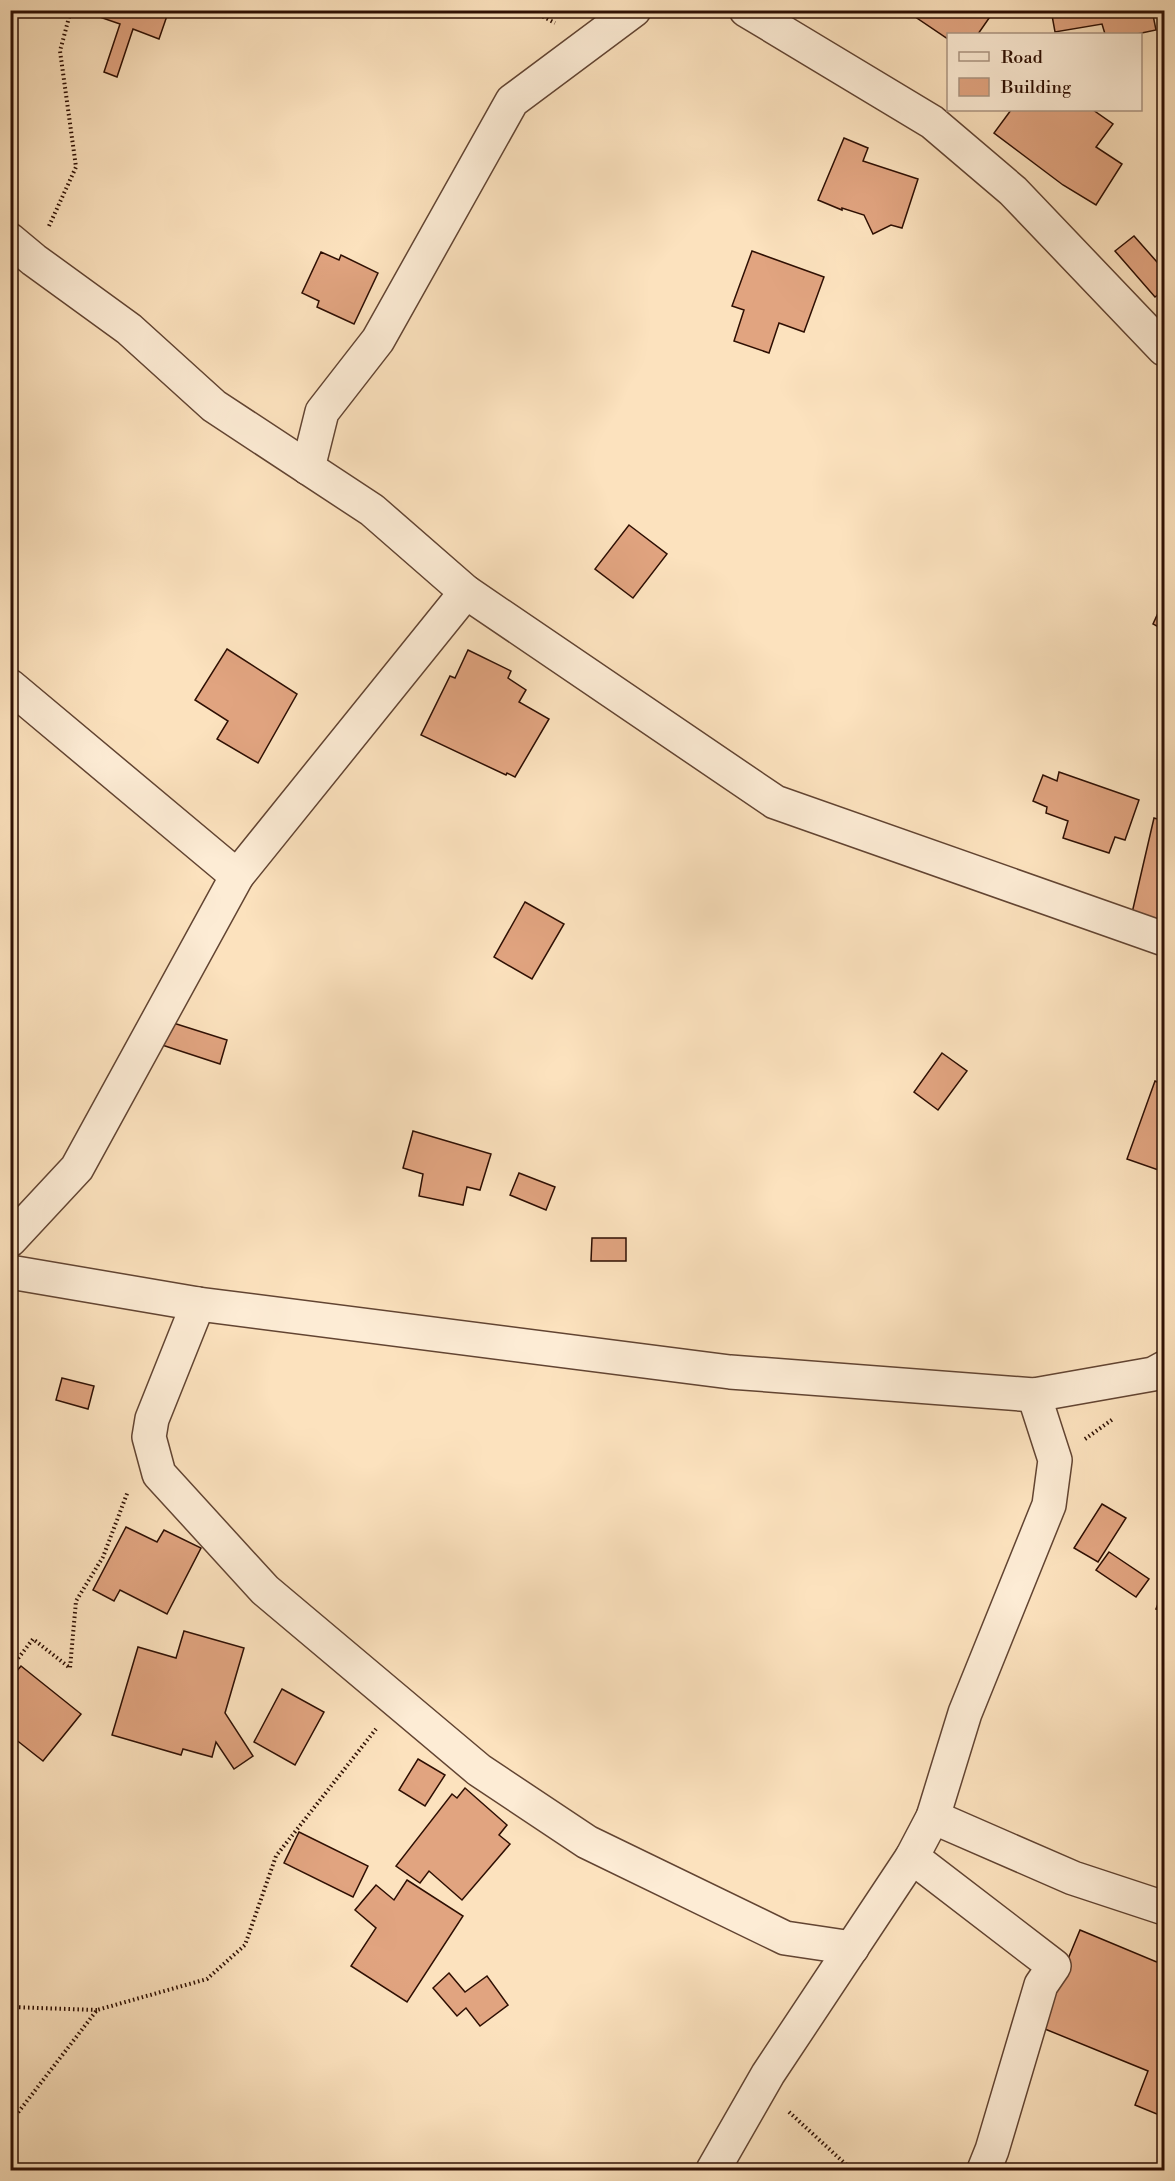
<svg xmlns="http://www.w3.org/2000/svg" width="1175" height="2181" font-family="'Libre Bodoni',serif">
  <rect width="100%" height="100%" fill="#fce2be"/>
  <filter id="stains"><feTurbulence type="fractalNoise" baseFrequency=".00333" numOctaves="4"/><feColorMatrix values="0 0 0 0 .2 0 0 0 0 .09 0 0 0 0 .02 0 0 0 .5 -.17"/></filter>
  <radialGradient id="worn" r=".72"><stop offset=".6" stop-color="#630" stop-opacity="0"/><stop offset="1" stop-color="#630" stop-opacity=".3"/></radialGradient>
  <g fill="#e1a480" stroke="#2e0f03" stroke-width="1.5">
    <path d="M92,10h77l-10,29 -26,-10 -16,48 -13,-5 16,-48 -29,-10z"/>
    <path d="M905,10h89v1l-16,23h-30v5z"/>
    <path d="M1051,10h101l4,20 -19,4h-32l-3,-10 -47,8z"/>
    <path d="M1011,110h82l20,14 -17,23 26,17 -26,41 -33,-20 -69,-52z"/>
    <path d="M844,138l24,10 -5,13 55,18 -16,49 -11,-3 -18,9 -9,-19 -22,-7v2l-24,-10z"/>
    <path d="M1134,236l23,26 7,-5v33l-9,7 -40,-46z"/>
    <path d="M752,251l72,26 -20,55 -25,-9 -10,30 -35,-12 10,-31 -12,-4z"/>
    <path d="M321,252l18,8 2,-5 37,18 -24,51 -37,-17 2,-6 -17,-8z"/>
    <path d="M629,525l38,29 -34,44 -38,-29z"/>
    <path d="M1164,600v30l-11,-6z"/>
    <path d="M227,649l70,45 -39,69 -41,-24 11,-18 -33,-21z"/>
    <path d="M468,650l43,21 -3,7 18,12 -7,12 30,17 -34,58 -8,-4 -1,2 -85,-40 29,-59 5,2z"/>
    <path d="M1059,772l80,28 -14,40 -10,-3 -6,16 -46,-15 5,-17 -22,-8 1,-6 -14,-6 10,-26 14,6z"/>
    <path d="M1154,818l10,3v100l-32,-8z"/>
    <path d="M525,902l39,22 -32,55 -38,-22z"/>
    <path d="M167,1021l60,19 -7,24 -61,-20z"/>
    <path d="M942,1053l25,18 -29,39 -24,-18z"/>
    <path d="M1155,1081l9,4v87l-37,-13z"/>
    <path d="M413,1131l78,23 -11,36 -13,-3 -4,18 -44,-9 4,-22 -20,-6z"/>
    <path d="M519,1173l36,14 -9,23 -36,-15z"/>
    <path d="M592,1238h34v23h-35z"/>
    <path d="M62,1378l32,8 -6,23 -32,-9z"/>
    <path d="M1102,1504l24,14 -28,44 -24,-14z"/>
    <path d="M126,1527l31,15 7,-12 37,18 -34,66 -47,-24 -6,11 -21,-11z"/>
    <path d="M1109,1552l40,27 -13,18 -40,-27z"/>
    <path d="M1164,1588v27l-3,-1 1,-3 -6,-2z"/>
    <path d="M184,1631l60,17 -19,65 28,43 -19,13 -18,-27 -4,15 -29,-8 -2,6 -69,-20 26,-88 38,11z"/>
    <path d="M21,1666l60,48 -38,47 -33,-26v-56z"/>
    <path d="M282,1689l42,23 -29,53 -41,-23z"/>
    <path d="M418,1759l27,16 -20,31 -26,-16z"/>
    <path d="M465,1788l42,37 -8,10 11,9 -48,56 -33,-29 -9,12 -24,-17 56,-72 5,4z"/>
    <path d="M299,1832l69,34 -15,31 -69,-34z"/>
    <path d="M407,1880l56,36 -56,86 -56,-36 25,-38 -21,-18 21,-25 18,15z"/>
    <path d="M1080,1930l84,35v152l-29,-12 13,-34 -108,-44z"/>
    <path d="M449,1973l16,19 22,-16 21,29 -28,21 -14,-18 -9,8 -24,-28z"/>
  </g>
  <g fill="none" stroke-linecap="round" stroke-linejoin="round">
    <g stroke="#624432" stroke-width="36">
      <g id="minor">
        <path d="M746,10l186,112 81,69 151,158"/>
        <path d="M10,240l24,20 95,69 85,77 158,104 94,82 309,210 389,137"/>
        <path d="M308,468l14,-56 56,-72 134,-239 122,-91"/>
        <path d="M10,686l227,190"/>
        <path d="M10,1240l67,-72 160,-292 229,-284"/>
        <path d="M10,1272l188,32 532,68 304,23 119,-21 11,-6"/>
        <path d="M198,1304l-46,115 -3,18 10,37 106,116 214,180 108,72 198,96 67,10"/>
        <path d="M933,1817l140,61 91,30"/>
        <path d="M912,1857l142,109 -13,19 -49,165 -8,20"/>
        <path d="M713,2170l55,-96 144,-217 21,-40 32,-104 84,-208 6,-45 -21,-65"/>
      </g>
    </g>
    <g stroke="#2e0f03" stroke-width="4" stroke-dasharray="1.5 3" stroke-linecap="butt">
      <path d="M531,10l24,13"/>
      <path d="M49,226l27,-59 -16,-116 11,-41"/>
      <path d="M1085,1439l28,-20"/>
      <path d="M10,1669l23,-30 37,29 6,-67 27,-44 25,-66"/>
      <path d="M10,2007l87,3"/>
      <path d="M789,2112l63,58"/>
      <path d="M10,2123l87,-113 110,-31 38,-34 31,-89 100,-127"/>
    </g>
    <use href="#minor" stroke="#fdecd5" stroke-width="33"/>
  </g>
  <rect width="1175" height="2181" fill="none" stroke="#fce2be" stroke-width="36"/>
  <rect x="12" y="12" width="1151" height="2157" fill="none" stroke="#2e0f03" stroke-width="3"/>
  <rect x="18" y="18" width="1139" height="2145" fill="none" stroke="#2e0f03" stroke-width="1.5"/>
  <rect x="947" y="33" width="195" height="78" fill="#fdecd5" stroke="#aa9481" stroke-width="1.5"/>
  <rect x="959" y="52" width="30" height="9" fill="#fdecd5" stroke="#aa9481" stroke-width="1.5"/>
  <text x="1001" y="63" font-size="18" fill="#2e0f03">Road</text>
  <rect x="959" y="78" width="30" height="18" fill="#e1a480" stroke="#aa9481" stroke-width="1.5"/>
  <text x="1001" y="93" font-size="18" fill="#2e0f03">Building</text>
  <rect width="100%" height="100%" filter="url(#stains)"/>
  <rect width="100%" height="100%" fill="url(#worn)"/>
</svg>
